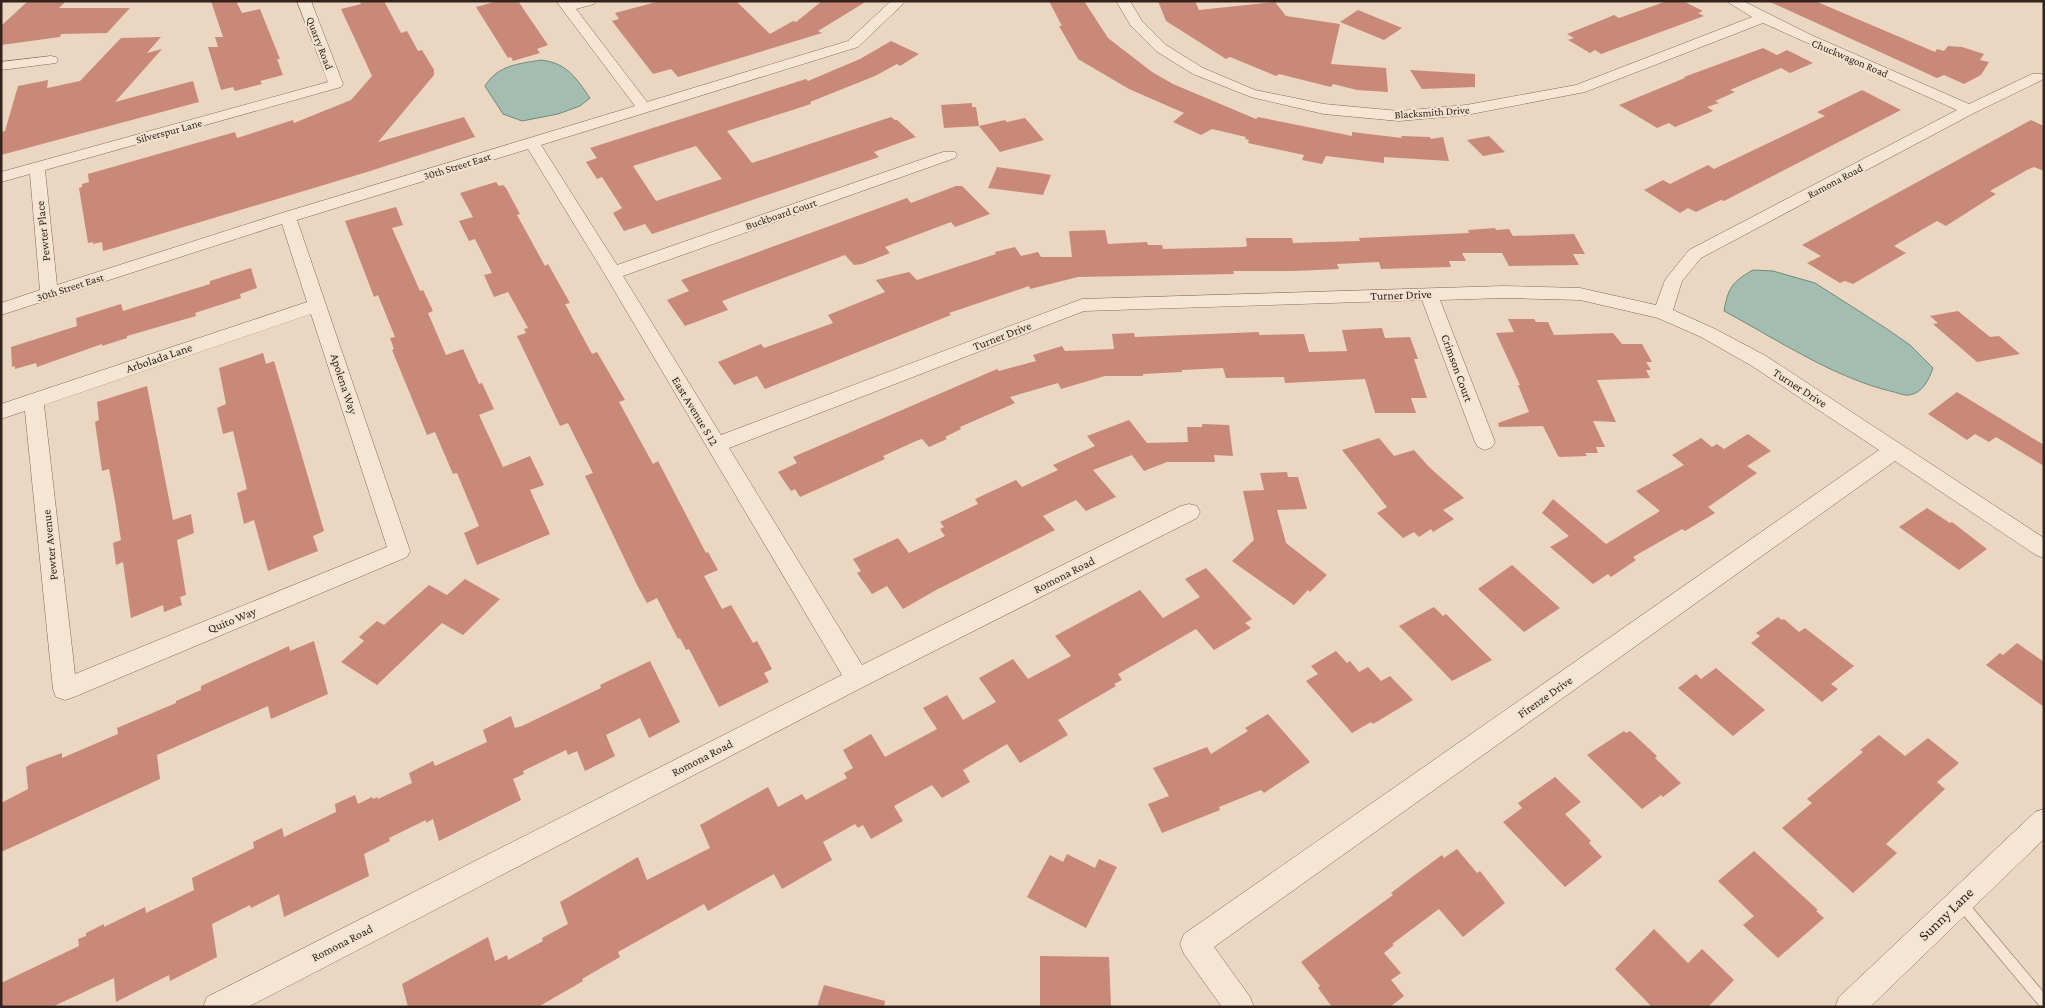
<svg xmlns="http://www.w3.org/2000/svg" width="2045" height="1008" font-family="'Crimson Pro',serif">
  <rect width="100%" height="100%" fill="#ebd6c1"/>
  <g fill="#a3beb0" stroke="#6b8b7c">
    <path d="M541,60c26,3 35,18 49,38l-10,8 -22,8 -36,7 -19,-7 -18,-28c13,-21 33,-22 56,-26z"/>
    <path d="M1753,270l20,1 42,12 72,46 23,16 23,23c-4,11 -10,25 -24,27 -4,1 -11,-2 -15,-3 -60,-14 -116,-52 -170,-81 4,-23 8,-29 29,-41z"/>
  </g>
  <g fill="#c88978" fill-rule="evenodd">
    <path d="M28,1h38l-7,7h71l-23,25 -46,1 -1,3 -59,8v-19z"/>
    <path d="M211,1h25l6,12 18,-4 20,50h-3l6,16 -23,6 2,3 -27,7 -2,-4 -12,3 -13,-43h10l-3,-10h8z"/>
    <path d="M360,1h24l17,32 6,-2 11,20 4,-1 12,20v5l-56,67 86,-25 11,20 -108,35 -253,76 -11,3 -1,-9 -9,2v-2l-5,1 -9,-55 3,-1v-3l7,-2 -1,-8 147,-42 2,6 56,-18 1,3 57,-23 21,-24 -31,-67 20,-5z"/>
    <path d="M498,1h20l30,44 -11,4 3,4 -27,8 -2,-4 -3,1 -32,-51z"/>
    <path d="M660,1h76l34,33 23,-13 3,1 26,-21h45l-49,30 4,2 -144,44 -7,-8 -18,5 -41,-53 7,-2 -4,-6z"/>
    <path d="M1049,1h35l24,37 44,34 21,12 83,35 2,-2 94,19v-4l50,6 -1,-2 29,1 1,2 12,-2 6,24 -65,-4v6l-58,-7 -4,8 -20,-4 2,-5 -56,-12 1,-3 -4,-1 1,-2 -34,-8 -11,6 -28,-13 11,-9 -55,-24 -51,-30 -19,-33h3z"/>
    <path d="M1158,1h37l4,9 76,-8 11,14 54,8 -9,40 55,4 2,24 -31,-2 -24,-6 -2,3 -52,-13 -3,2 -46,-19 -4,2 -60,-38z"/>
    <path d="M1667,1h16l20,10 -5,2 6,3 -103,38 -6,-4 -5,3 -22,-13 6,-2 -7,-4 40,-16 7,-3 5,3z"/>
    <path d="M1768,1h47l120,51 2,-3 7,2 4,-5 14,1 22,7 -4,6 9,2 -8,13 -17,9 -20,-9 -7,3z"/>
    <path d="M1358,10l44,18 -18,12 -44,-18z"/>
    <path d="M161,37l-14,16 15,-4 -47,53 78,-21 6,21 -198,53v-23l4,-1 13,-45 30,-6 -1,8 33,-7 41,-43z"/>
    <path d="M891,41l28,13 -19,12 -3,-2 -22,12 -65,26 1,2 -84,27 25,32 139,-46 4,3h2l19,17 -42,15 5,5 -227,77 -7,-10 -21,7 -11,-18 9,-5 -20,-31 -5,2 -11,-17 11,-4 -7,-10 216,-69 2,2 52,-22zM696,146l26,33 -66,22 -23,-35z"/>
    <path d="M1763,48l14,7 10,-5 26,13 -23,10 -9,-5 -51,22 5,2 -20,9 4,2 -12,4 6,4 -38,16 -6,-4 -12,5 -38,-23 66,-27 -1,-1z"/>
    <path d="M1410,70l65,4v13l-53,2z"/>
    <path d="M1862,90l39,20 -177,91 -3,-1 -25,12 -8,-4 -8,5 -36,-23 19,-10 7,4 38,-19 6,4 111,-53 -8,-4z"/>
    <path d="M972,103v4h4l3,19 26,-6 2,2 18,-4 19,22 -44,12 -21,-26 -35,2 -3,-23z"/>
    <path d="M2031,120l13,6v45l-10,-4 -7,3 -37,21 6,3 -50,32 -9,-5 -43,25 12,7 -53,31 -8,-3 -5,2 -33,-20 14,-7 -19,-11z"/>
    <path d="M1489,136l16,16 -22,4 -16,-16z"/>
    <path d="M997,167l43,6 11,2 -8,20 -55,-7z"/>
    <path d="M496,182l3,4 4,-1 3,3 14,26 -3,1 28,51 3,-2 22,39 -5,1 27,50 5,-2 28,48 -6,2 34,62 5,-3 48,92 2,-1 10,18 -14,6 18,33 9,-4 22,38 4,-2 15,28 -8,4 5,9 -50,25 -30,-58 -3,1 -6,-12 -2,1 -21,-41 -10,5 -10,-18 -52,-109 8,-3 -25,-50 -8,3 -43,-90 9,-3 -2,-4 4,-1 -20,-36 -14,5 -10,-22 8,-2 -17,-34 -6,2 -10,-20 14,-4 -13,-24z"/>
    <path d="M956,186h6l28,28 -35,13 -4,-5 -66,25 5,6 -28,11 -8,1 -9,-10 -123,46 6,9 -43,16 -18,-26 22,-9 -8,-11 226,-82 4,5z"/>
    <path d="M396,207l7,18 -11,3 28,63 3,-1 10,21 -5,2 18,42 17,-6 16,35 3,-1 12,26 -15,6 24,52 27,-11 14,29 -14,5 20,44 -73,31 -13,-32 15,-7 -22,-53 -4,1 -18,-42 -8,3 -35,-85 2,-1 -4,-11 5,-1 -17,-42 -4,2 -29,-76z"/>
    <path d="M1495,228l1,2 13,-1 4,7 61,-2 11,20h-12l6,11 -70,1 -7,-13h-40l4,8h-17l2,6 -70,2 -2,-7 -42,2 2,5 -45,2h-61l1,3 -156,3 -48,12 -1,-3 -80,27 2,2 -186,74 -8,-13 -23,9 -16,-23 43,-18 3,4 69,-25 -5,-8 57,-23 -9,-12 33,-8 8,8 79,-26 -1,-2 20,-5 6,9 17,-4 3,5h31l-3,-26 36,-1 3,14 39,-2 1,3h14l1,4 80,-2 4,-1 -1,-8h46l1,5 67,-2 -1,-3 110,-5 -1,-3z"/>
    <path d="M251,268l6,20 -17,6 1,4 -46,15 1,3 -69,20v2l-25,8v-2l-65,23 -1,-4 -21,6v-3l-3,1 -1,-20 66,-21 -1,-8 45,-14 2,7 87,-27v-3z"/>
    <path d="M1958,311l32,26 9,-1 21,18 -43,8 -44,-38 5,-1 -8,-7z"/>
    <path d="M1508,319h26l2,3h12l6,13 59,-2 9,11h20l10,18h-6l5,8h-5l4,8 -53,2 19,42 -23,-1 12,26h-9l2,6h-13l2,3 -27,1 -2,-1 -15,-30 -44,1 -1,-4 31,-11 -11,-27h2l-24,-52 18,-1z"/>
    <path d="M1382,328l3,10 25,-1 8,22h-4l13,39h-16l5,15h-41l-10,-34 -80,4 -1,-6 -58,1 -3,-10 -41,2v2l-39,2v2h-38l-44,13 -3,-6 -48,14 5,6 -55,24 1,2 -16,8 2,2 -18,8 -7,-8 -6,2 -33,15 2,3 -85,38 -5,-8 -4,2 -13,-19 19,-9 -4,-6 204,-88 2,2 37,-10 -3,-6 29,-9 3,5 49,-2 -2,-15 22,-1 1,4 124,-5v3l45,-1 5,18 38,-1 -5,-21z"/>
    <path d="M263,353l3,11 8,-3 50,170 -11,5 5,15 -50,20 -14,-51 -10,4 -7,-31 10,-4 -14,-58 -10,3 -6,-26 9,-4 -7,-36z"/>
    <path d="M147,386l26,134 18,-6 3,19 -17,7 9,55 -6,2 2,8 -18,7 -1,-7 -32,13 -8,-56 -7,3 -3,-22 8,-3 -6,-39 -6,-32 -7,2 -7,-49 4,-2 -2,-18z"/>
    <path d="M1957,392l87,53v21l-48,-29 -7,5 -14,-8 -8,6 -39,-26z"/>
    <path d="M1129,420l18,23 41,-1 -1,-15h15v-3l27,1 4,31 -19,-1 1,7h-48l-23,9 -12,-16 -39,15 23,27 -30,14 -10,-11 -33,16 12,14 -119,60 -33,19 -16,-23 -15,8 -15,-21 4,-2 -8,-12 45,-21 11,15 36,-17 -5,-7 4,-2 -4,-5 38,-18 -3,-5 41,-19 6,7 36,-17 -5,-5 42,-19 -8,-10z"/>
    <path d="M1748,434l23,17 -24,15 10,7 -49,34 7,6 -30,18 -3,-2 -49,28 3,3 -25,17 -3,-3 -15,10 -43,-37 19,-11 -27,-23 11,-14 53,45 54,-33 -24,-20 48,-26 -12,-10 29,-17 11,9 5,-3 7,5z"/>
    <path d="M1379,438l15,18 20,-6 15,17 35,31 -21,12 11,9 -21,13 -2,-3 -12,8 -5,-5 -11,6 -26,-25 10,-6 -45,-57z"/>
    <path d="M1287,472l1,5h10l9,32 -30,1 9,33 41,32 -17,17 -2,-2 -14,15 -62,-44 22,-21 -11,-49 21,-1 -4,-17z"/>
    <path d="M1927,508l23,15 2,-1 35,27 -28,21 -60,-43z"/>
    <path d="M1512,565l48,43 -36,24 -46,-43z"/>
    <path d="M1206,568l46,51 -7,4 6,5 -37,22 -18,-21 -78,45 4,6 -8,4 2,2 -58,34 10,15 -48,28 -13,-19 -44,26 7,12 -28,16 -10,-13 -38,21 9,15 -32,18 -8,-14 -5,3 -3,-4 -32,18 9,18 -50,29 -8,-15 -66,37 -4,-7 -86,48 2,5 -38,22 1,2 -45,26h-130l-6,-23 86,-47 7,24 12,-6 1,5 35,-19 -1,-3 26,-14 -8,-22 78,-45 9,23 63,-32 -10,-23 68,-38 10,20 24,-13 4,6 41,-22 -3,-5 9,-5 -10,-18 28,-16 14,23 52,-28 -14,-21 24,-13 16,25 33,-18 -17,-24 34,-19 15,20 43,-23 -16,-20 85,-46 23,28 37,-21 -15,-18z"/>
    <path d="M465,579l35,20 -37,36 -21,-12 -65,62 -36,-23 23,-21 -5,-4 18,-16 7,4 45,-40 18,10z"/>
    <path d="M1434,607l9,9 3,-2 46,46 -40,21 -53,-55z"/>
    <path d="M1778,617l4,3 2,-1 15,13 6,-4 49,38 -23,18 7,5 -16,13 -71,-59 9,-7 -4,-3z"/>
    <path d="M314,641l14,53 -57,25 -3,-13 -111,49 3,24 -159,73v-49l27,-14 -2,-22 5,-3 31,-11v5l56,-24 -1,-6 59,-25v-2l25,-11v-4l88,-40 1,5z"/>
    <path d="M2017,643l27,19v45l-58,-42 14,-12 3,2z"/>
    <path d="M1336,651l11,12 3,-2 9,11 9,-5 13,14 9,-5 23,24 -40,24 -2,-2 -19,11 -46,-52 12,-7 -7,-8z"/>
    <path d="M650,661l30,61 -31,16 -9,-20 -34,17 9,21 -30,15 -8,-20 -9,4 -2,-5 -43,21 1,3 -11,5 8,21 -82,41 -6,-22 -7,4v-3l-37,18 1,3 -26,13 5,22 -85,41 -5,-23 -28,14 -1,-3 -38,19 5,33 -47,24 -1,-6 -53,27 -2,-24 -62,29h-51v-24l78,-37 -1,-7 8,-3v-3l18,-9v3l41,-20 1,6 48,-23 -2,-12 62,-30 -1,-6 29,-14 2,9 52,-25 -1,-8 20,-9 3,9 14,-7 1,2 5,-2v2l34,-16 -3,-10 24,-12 2,5 52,-24 -4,-12 28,-14 4,12 7,-2 79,-38 -1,-3z"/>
    <path d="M1716,668l49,42 -32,26 -55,-48 18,-14 5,5z"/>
    <path d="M1268,714l42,48 -46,31 -3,-3 -42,17 1,3 -58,23 -14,-29 21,-8 -16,-28 54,-21 4,7 37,-23 -3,-3z"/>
    <path d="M1624,731l2,2 4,-2 27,25 -2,2 26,25 -18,14 -2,-2 -19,14 -55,-54z"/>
    <path d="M1879,735l26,21 23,-18 31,25 -22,19 8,7 -59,55 11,9 -44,40 -71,-65 30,-25 -5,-4 56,-47 -3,-2z"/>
    <path d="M1555,777l26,25 -16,12 26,27 -2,2 13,14 -37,30 -62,-65 19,-14 -4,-5z"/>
    <path d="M1457,849l20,24 3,-2 25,32 -42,34 -24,-28 -47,35 2,1 -10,8 17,20 -10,7 13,16 -14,11h-58l-14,-19 2,-2 -19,-24 92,-67 -2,-2 21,-16 30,-22 2,3z"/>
    <path d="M1754,851l64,59 -2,1 8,7 -46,40 -35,-33 11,-9 -36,-35z"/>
    <path d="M1067,854l28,14 4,-9 18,8 -31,61 -59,-31 23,-42 13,7z"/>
    <path d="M1654,929l34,34 14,-14 32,31 -26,27h-56l-37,-38z"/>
    <path d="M1040,956l69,1 2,50h-71z"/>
    <path d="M824,985l61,16 -1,6h-67z"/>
  </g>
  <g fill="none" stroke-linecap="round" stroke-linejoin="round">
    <g stroke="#836759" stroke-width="13">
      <path id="lane" d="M1960,902l84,100"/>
    </g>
    <g stroke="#836759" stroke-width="1">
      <g id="street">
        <path d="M297,1h14l32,83 -2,3 -296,83 12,115 225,-72 353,-107 -79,-105h40l-2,3 -18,5 71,93 201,-61 43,-40h15l-48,46 -317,98 76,120 326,-113h12l2,3 -2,3 -332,118 98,159 361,-136 421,-13 77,2 76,17 9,-25 24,-30 268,-140 -194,-87 -178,69 -119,23 -67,6 -75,-7 -73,-17 -58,-23 -37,-23 -25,-25 -15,-25h14l12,20 24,24 37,23 52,22 69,14 75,7 67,-6 110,-20 176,-68 -26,-16h17l68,34 158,69 63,-30h10l2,4 -2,2 -68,33 -273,145 -19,23 -9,29 42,19 51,27 278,182v20l-8,-3 -141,-94 -681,486 36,50 4,10h-32l-38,-53 -4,-10 4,-10 695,-484 -127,-84 -51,-29 -43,-19 -78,-18 -77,-2 -63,2 55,142 -3,5 -7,3 -7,-3 -3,-5 -53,-142 -338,11 -355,137 133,217 319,-159 8,-2 8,2 3,6 -3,6 -332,168 -617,321h-45l4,-10 635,-322 -238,-402 -76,-124 -231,71 113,331 -3,6 -333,140 -9,3 -9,-3 -3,-8 -28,-278 -24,8v-15l306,-102 -25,-78 -281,91v-12l39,-13 -10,-116 -29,8v-10l327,-90zM311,314l76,233 -312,127 -31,-269z"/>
        <path d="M51,56l5,1 2,3 -2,3 -55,7v-8z"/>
        <path d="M2044,809v30l-174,168h-35l4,-10 196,-185z"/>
      </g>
    </g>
    <use href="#lane" stroke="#f7e5d3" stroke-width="12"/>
    <use href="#street" fill="#f7e5d3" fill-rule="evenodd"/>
  </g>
  <g text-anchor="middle" stroke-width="4" stroke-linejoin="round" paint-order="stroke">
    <g font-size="11" fill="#34231d" stroke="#f3e2d0">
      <text transform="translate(320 43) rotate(69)" y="4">Quarry Road</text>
      <text transform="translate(1850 58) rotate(23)" y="4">Chuckwagon Road</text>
      <text transform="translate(1432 112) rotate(-4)" y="4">Blacksmith Drive</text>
      <text transform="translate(169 131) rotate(-15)" y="4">Silverspur Lane</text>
      <text transform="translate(457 166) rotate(-17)" y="4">30th Street East</text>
      <text transform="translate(1835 181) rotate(-28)" y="4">Ramona Road</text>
      <text transform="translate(781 214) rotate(-19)" y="4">Buckboard Court</text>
      <text transform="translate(70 287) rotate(-18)" y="4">30th Street East</text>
    </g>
    <g font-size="12" fill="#34231d" stroke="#f3e2d0">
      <text transform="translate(43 231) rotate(-96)" y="4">Pewter Place</text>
      <text transform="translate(1401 295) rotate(-2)" y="4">Turner Drive</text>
      <text transform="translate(1002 336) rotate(-21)" y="4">Turner Drive</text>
      <text transform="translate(159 358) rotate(-19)" y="4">Arbolada Lane</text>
      <text transform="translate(1457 368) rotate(70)" y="4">Crimson Court</text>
      <text transform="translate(344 384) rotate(72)" y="4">Apolena Way</text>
      <text transform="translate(1800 388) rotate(33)" y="4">Turner Drive</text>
      <text transform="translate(695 411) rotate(59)" y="4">East Avenue S 12</text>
      <text transform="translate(50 545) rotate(-96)" y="4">Pewter Avenue</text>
      <text transform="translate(1064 575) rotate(-27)" y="4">Romona Road</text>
      <text transform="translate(232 620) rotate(-22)" y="4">Quito Way</text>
      <text transform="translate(1545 697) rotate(-35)" y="4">Firenze Drive</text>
      <text transform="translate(702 758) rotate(-27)" y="4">Romona Road</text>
      <text transform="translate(342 943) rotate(-27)" y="4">Romona Road</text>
    </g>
    <g font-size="15" fill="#34231d" stroke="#f3e2d0">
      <text transform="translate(1946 914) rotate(-44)" y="5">Sunny Lane</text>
    </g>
  </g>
  <rect width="2045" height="1008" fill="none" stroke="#34231d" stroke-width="5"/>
</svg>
